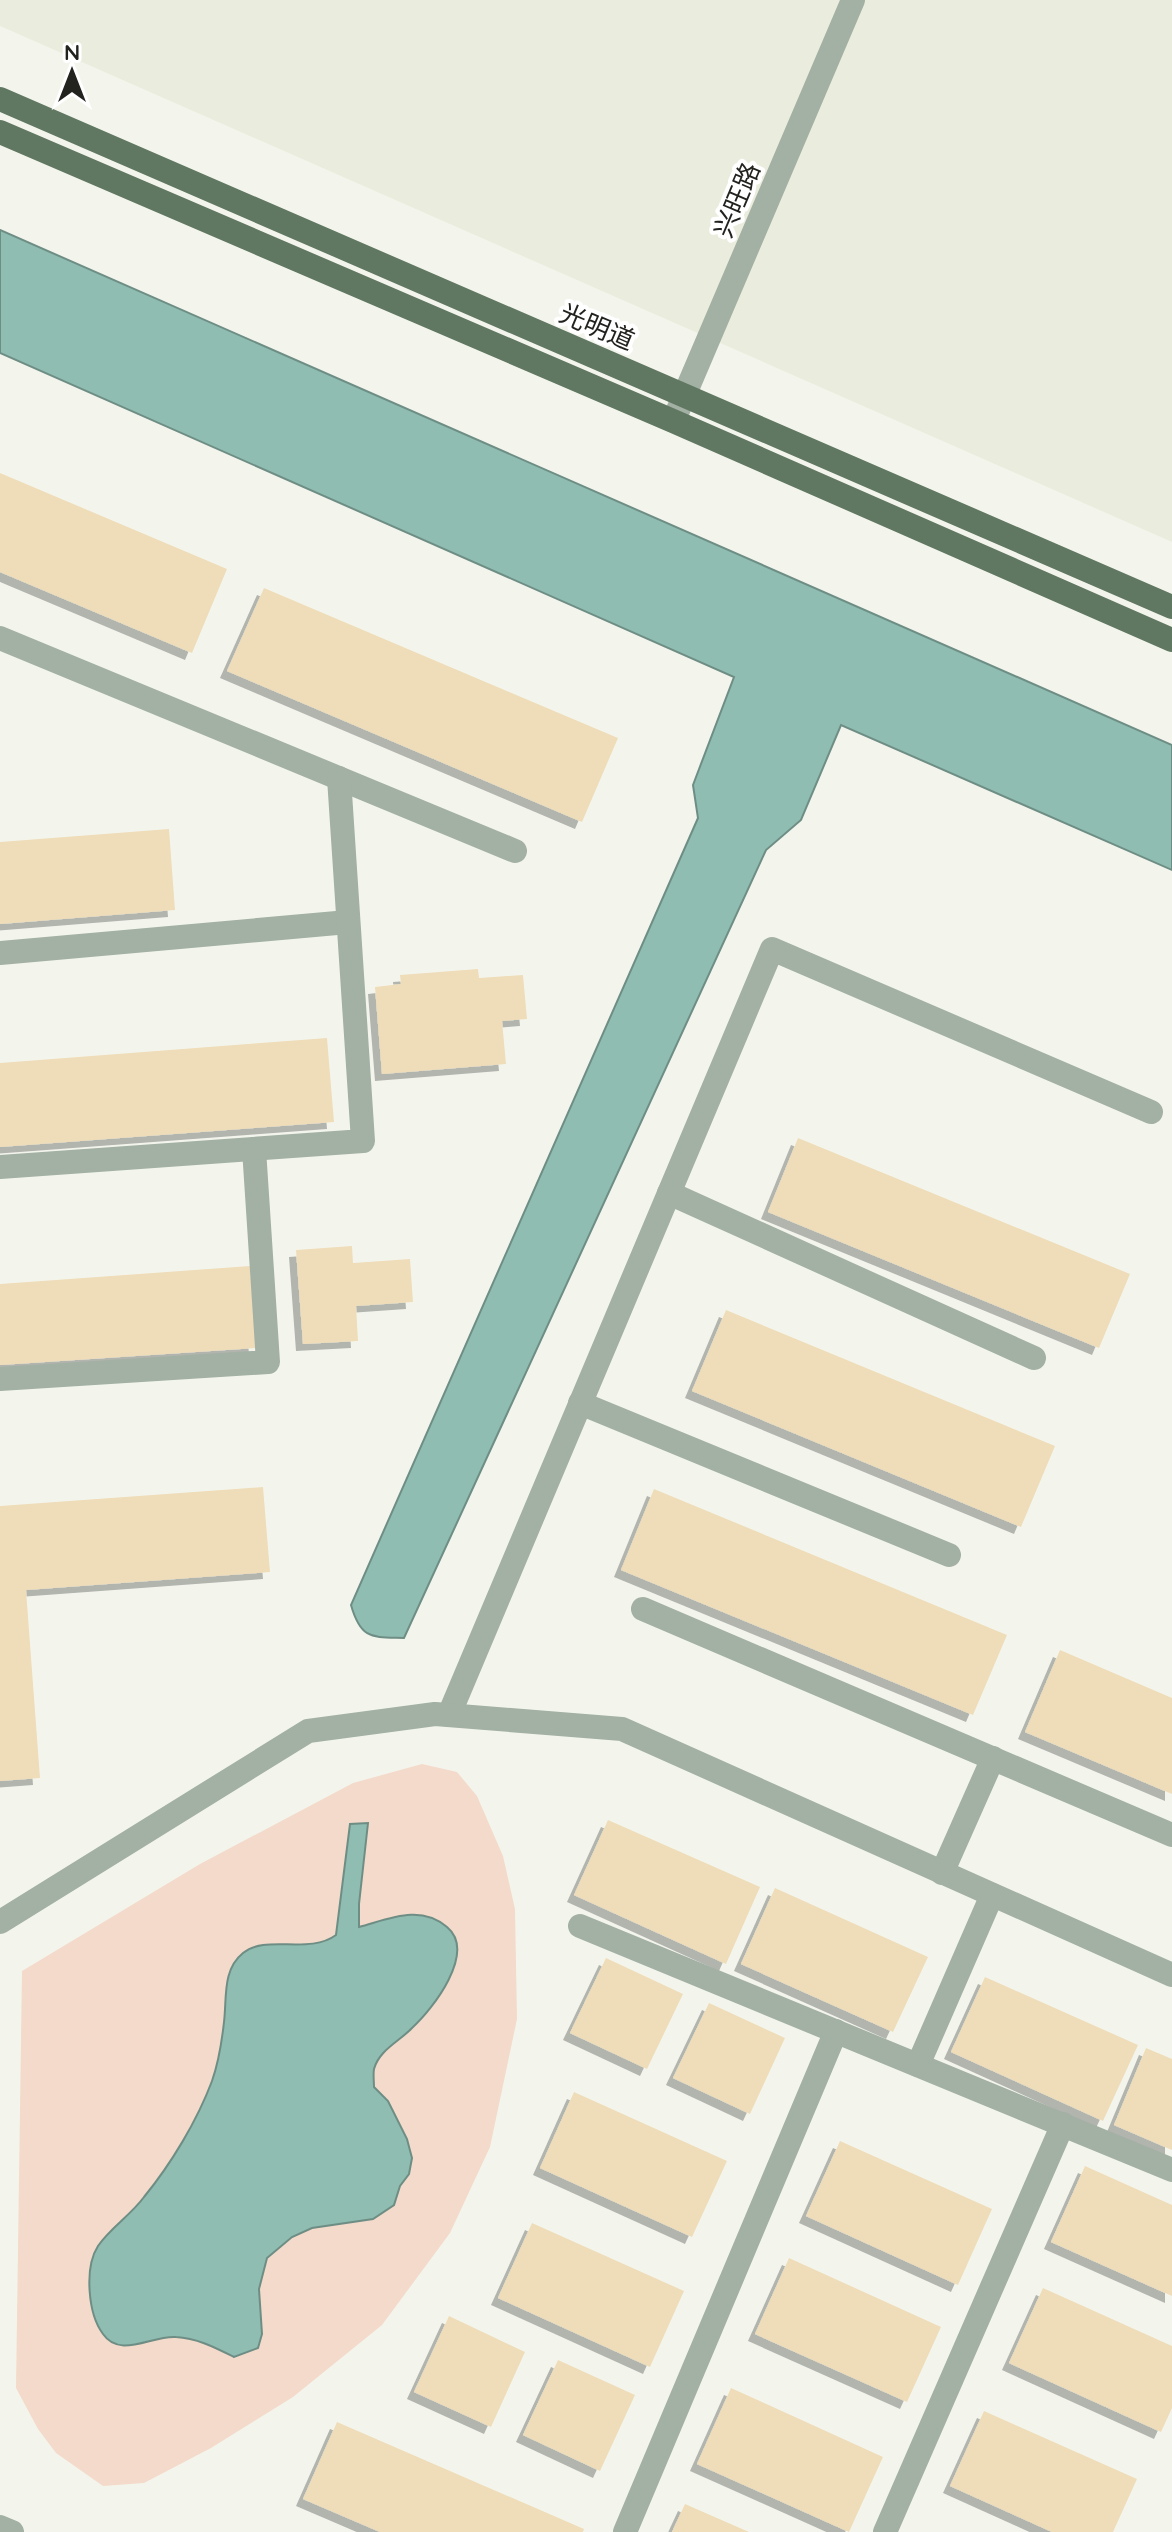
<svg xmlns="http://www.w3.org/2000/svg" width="1172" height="2532" font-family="Quicksand,'Noto Sans SC',sans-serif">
  <defs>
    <filter id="shadow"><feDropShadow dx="-7" dy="7" stdDeviation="0" flood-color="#0004"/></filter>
  </defs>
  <rect width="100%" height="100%" fill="#f3f5ed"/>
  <path fill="#eaeddd" d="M0,0h1172v542l-1172,-516z"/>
  <path fill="#f4daca" d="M422,1764l35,8 20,24 26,60 12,53 2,110 -27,128 -40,86 -68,92 -89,72 -82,51 -67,35 -41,3 -47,-33 -18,-24 -22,-41 6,-417 178,-107 153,-81z"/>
  <g fill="#8fbdb1" stroke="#6e8e85" stroke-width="2">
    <path d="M0,230l1172,515v125l-331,-145 -40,95 -35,30 -362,788c-32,-1 -43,2 -53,-33l347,-787 -5,-33 41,-108 -734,-324z"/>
    <path d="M368,1823l-9,81v23c30,-8 61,-23 88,0 30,25 -14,82 -35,101 -12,13 -33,22 -38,41 -1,5 0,13 0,18l14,14 19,38 5,19 -3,16 -9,12 -6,19 -21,14 -61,9 -20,9 -25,21 -8,31 3,45 -4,14 -24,9c-18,-9 -37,-19 -58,-20 -24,-2 -56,22 -73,-3 -15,-20 -19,-66 -5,-88 12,-18 33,-31 46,-49 27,-33 53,-76 68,-116 6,-17 10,-41 12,-59 3,-24 -2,-52 19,-69 23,-19 66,2 93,-18l14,-111z"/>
  </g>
  <g fill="#efddb9" filter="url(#shadow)">
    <path d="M0,473l227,96 -35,84 -192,-81z"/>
    <path d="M264,588l354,150 -36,84 -355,-151z"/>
    <path d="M169,829l6,81 -175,14v-82z"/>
    <path d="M478,969l1,9 44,-3 4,44 -25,2 4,43 -124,10 -7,-87 26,-3 -1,-9z"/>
    <path d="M327,1038l7,84 -334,25v-84z"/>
    <path d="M798,1138l332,136 -31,74 -331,-136z"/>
    <path d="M352,1246l1,17 57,-4 3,43 -57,4 2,35 -55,3 -7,-94z"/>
    <path d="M250,1266l6,82 -256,17v-81z"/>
    <path d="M726,1310l329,136 -34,81 -329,-136z"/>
    <path d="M263,1487l7,85 -244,18 14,188 -40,3v-275z"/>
    <path d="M654,1489l353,146 -34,80 -352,-145z"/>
    <path d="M1060,1650l112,48v96l-147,-62z"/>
    <path d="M608,1820l152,67 -34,77 -152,-69z"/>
    <path d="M775,1888l153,69 -35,75 -152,-68z"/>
    <path d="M606,1958l77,36 -36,75 -77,-36z"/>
    <path d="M985,1977l153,68 -35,76 -152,-69z"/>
    <path d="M709,2003l76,35 -35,76 -77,-36z"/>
    <path d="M1146,2048l26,11v91l-58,-25z"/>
    <path d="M574,2092l153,69 -35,76 -152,-69z"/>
    <path d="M840,2141l152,68 -34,76 -152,-69z"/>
    <path d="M1085,2166l87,39v91l-121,-54z"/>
    <path d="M532,2223l152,68 -34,76 -152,-69z"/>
    <path d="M789,2258l152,69 -34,75 -152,-68z"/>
    <path d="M1043,2288l129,58v62l-11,24 -152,-69z"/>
    <path d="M449,2316l76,36 -34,75 -77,-35z"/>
    <path d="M558,2360l77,35 -35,76 -77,-36z"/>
    <path d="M731,2388l152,69 -34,75 -152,-68z"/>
    <path d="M984,2411l153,68 -24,53h-61l-102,-46z"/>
    <path d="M337,2422l247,107 -1,3h-203l-77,-33z"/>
    <path d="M685,2504l64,28h-77z"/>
  </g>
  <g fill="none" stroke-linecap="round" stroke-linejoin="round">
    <g stroke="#a3b0a4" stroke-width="24">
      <path d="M676,415l177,-415"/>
      <path d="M0,638l515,213"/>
      <path d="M0,953l348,-31"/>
      <path d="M0,1167l363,-26 -24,-363"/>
      <path d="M669,1193l365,165"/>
      <path d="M0,1379l268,-17 -14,-213"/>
      <path d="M580,1403l369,152"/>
      <path d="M643,1609l529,226"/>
      <path d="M449,1715l323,-766 379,163"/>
      <path d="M942,1873l51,-115"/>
      <path d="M0,1922l308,-191 127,-17 187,15 550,246"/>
      <path d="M580,1926l592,244"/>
      <path d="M918,2065l74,-170"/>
      <path d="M0,2527l12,5"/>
      <path d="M625,2532l211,-501"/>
      <path d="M885,2532l178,-408"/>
    </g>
    <g stroke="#607761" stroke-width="24">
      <path d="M0,99l1172,508"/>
      <path d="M0,132l673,289 499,219"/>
    </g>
  </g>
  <g text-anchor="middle" stroke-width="8" stroke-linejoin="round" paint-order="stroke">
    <g font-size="26" fill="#22221f" stroke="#fff">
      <text transform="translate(737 200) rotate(-67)" y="9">兴旺路</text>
      <text transform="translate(597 327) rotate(23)" y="9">光明道</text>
    </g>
  </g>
  <g transform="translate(72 72)" stroke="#ffffff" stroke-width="6" paint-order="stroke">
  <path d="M0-6L14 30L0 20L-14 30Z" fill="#22221f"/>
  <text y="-12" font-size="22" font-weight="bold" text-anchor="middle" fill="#22221f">N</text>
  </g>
</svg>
